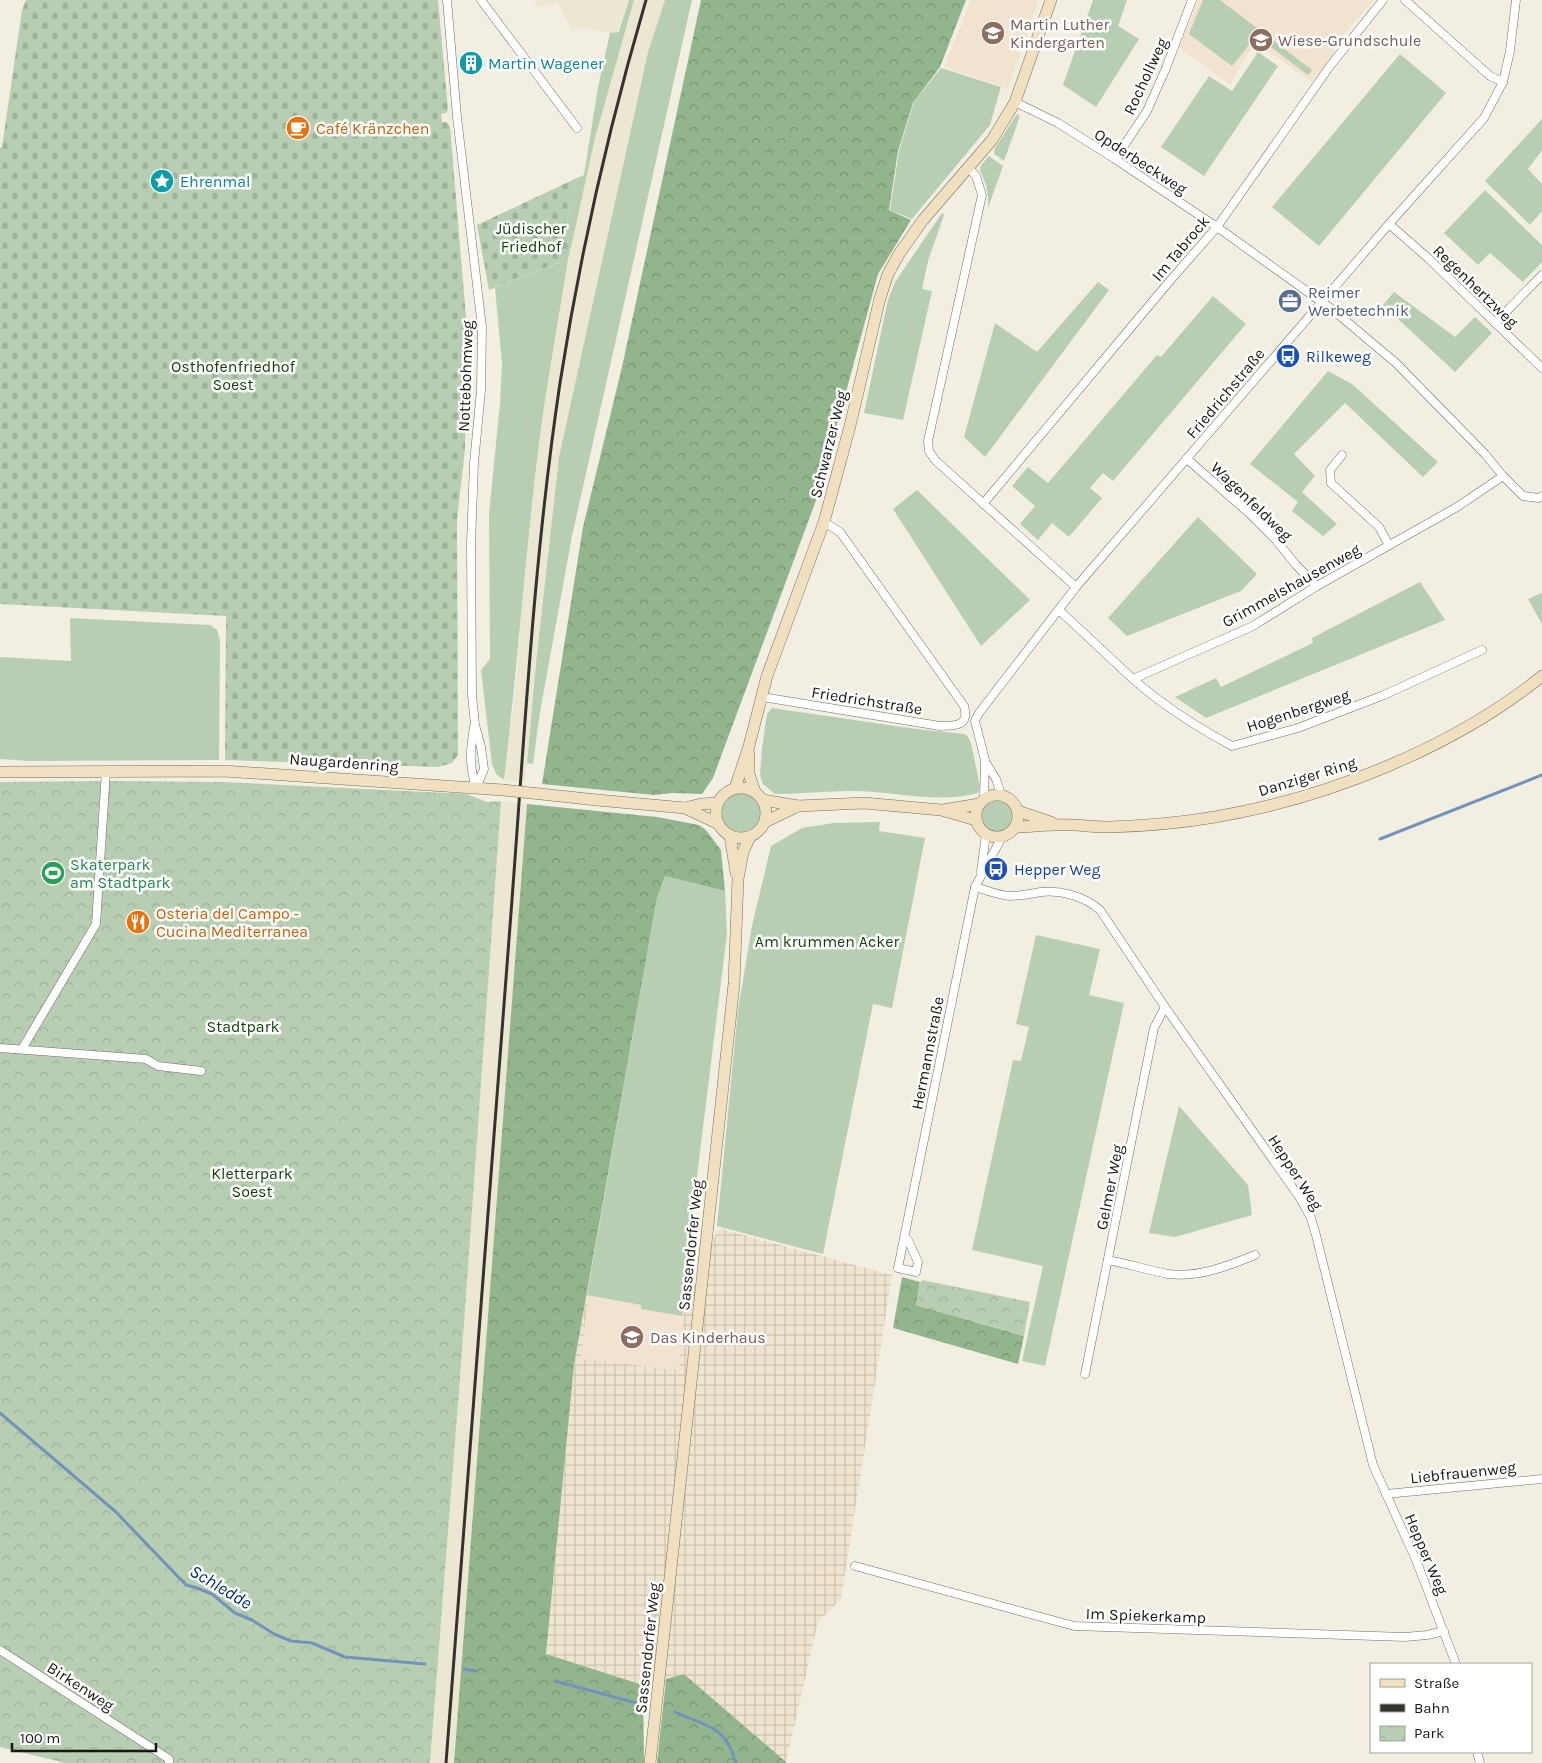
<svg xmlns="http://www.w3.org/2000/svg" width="1542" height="1763" font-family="Karla,sans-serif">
  <defs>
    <pattern id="industrial-grid" width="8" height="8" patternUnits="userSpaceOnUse" patternTransform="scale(1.25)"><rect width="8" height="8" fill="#efe4cf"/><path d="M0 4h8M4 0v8" fill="none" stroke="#ccc3b1"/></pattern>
    <pattern id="forest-crowns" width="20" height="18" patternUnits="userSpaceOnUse" patternTransform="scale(1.25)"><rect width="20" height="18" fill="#93b58d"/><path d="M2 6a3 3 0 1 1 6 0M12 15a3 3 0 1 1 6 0" fill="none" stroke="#779272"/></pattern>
    <pattern id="cemetery-stones" width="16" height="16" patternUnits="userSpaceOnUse" patternTransform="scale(1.25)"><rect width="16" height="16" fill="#b8ceb3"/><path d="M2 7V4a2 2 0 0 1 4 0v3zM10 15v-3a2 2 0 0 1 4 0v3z" fill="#9db099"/></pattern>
    <pattern id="park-crowns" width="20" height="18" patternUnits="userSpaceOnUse" patternTransform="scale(1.25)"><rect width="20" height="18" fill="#b8ceb3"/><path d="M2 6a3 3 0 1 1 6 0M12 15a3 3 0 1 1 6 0" fill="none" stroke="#9db099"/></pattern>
  </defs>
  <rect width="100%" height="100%" fill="#f2efe2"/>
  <g fill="#ebe7d2">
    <path d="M534,0h95l-10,32 -9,1 -25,-5 -13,2 -15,-28 -20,6z"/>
    <path d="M634,0h31l-17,52 -89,405 -23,206 -11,119 -21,-2 12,-96 9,-110 13,-124 9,-68 21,-123 27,-121z"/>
    <path d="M501,801l26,3 -32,433 -41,526h-24l32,-411z"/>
  </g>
  <path fill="url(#industrial-grid)" d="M718,1228l174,47 -51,324 -23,23 -32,140 -102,-88 -41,11 -97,-31 28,-289 13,-70 55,11 41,10z"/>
  <g fill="#f2e2d0">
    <path d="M971,0h68l-28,80 -4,8 -63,-21z"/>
    <path d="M1198,0h177l-8,7 -30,36 -5,13 -20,26 -56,-39 -14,20 -12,22 -51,-38z"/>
    <path d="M588,1296l54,10v3l41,7 -4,54 -98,-11z"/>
  </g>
  <g fill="#b8ceb3">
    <path d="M629,0h5l-39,138 -22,100 -6,-18 10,-42 7,-3 14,-88 12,-54 9,-1z"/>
    <path d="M665,0h27l-120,536 -32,176 -7,52 -6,-1 9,-100 23,-206 89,-405z"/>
    <path d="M1093,0h34l-9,26 21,13 -43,68 -33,-22z"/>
    <path d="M1203,0h17l92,70 -4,5 -52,-39 -24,30 -43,-32z"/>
    <path d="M1258,52l20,14 -74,110 -43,-29 48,-71 23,15z"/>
    <path d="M1400,54l46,39 -127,153 -47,-39z"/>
    <path d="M941,68l60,19 -11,38 -78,94 -22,-9 9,-59 15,-49z"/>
    <path d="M1017,114l3,2 -16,45 -10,-7 1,-6z"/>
    <path d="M1542,119v31l-14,19 14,15v27l-12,14 -45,-44z"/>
    <path d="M989,156l14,10 -15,42v-11l-2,-12 -6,-15 1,-5z"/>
    <path d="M1485,190l57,55v17l-19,20 -33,-29 -12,12 -34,-32z"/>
    <path d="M942,213l2,2 -16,46 -6,28 10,2 -29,129 -39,-7 24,-113 7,-18z"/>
    <path d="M568,259c-10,64 -22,128 -30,192 -13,109 -21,219 -34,329l-8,-6 -4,-10 -11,-94 9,-11 -1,-145 11,-111 2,-40 -7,-75z"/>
    <path d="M1098,282l11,8 -124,167 -21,-20 31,-114 42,29z"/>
    <path d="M1394,292l61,45 20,-20 17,16 -37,39 -72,-67z"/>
    <path d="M1213,296l33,28 -133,157 -10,-8 -13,15 12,10 -33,39 -17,-14 -14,17 -18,-16 15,-18 -23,-20 16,-19 20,16 109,-128 4,2z"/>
    <path d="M1328,371l24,13 86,78 -15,15 -78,-74 -51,51 21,22 -13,16 35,32 -14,12 -31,-25 6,-9 -48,-38z"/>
    <path d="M917,490l113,110 -49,46 -88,-137z"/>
    <path d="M1198,517l59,57 -16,17 -114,45 -19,-18z"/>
    <path d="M1420,582l25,38 -239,98 -31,-21 41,-19 5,9 92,-44 -1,-5z"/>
    <path d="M1542,593v31l-14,-25z"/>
    <path d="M70,618l140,7 7,5 3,10 -1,120 -190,1 -29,-2v-102l71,4z"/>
    <path d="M772,708l144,21 49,5 3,3 3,6 9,43 -2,7c-41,11 -85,-2 -126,-2 -26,0 -51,3 -77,3l-12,-10 -3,-9 2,-27 5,-34z"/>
    <circle cx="740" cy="813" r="21"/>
    <circle cx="997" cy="816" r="15"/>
    <path d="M880,822l-1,9 46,7 -33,170 -19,-4 -50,250 -106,-28 21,-216 14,-84 19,-80 31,-18 32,-5z"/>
    <path d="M665,876l60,15 2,43 -42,339 -2,43 -42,-7v-4l-54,-10 70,-397z"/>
    <path d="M1036,935l64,14 -11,46 35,8 -79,363 -23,-5 21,-95 -71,-16 41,-190 8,1 8,-34 -13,-3z"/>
    <path d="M1179,1106l69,79 4,30 -77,22 -26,-4z"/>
  </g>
  <g fill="url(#forest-crowns)">
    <path d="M701,0h265l-26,67 -27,36 -15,48 -9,59 22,10 -33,54 -60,221 -105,283 -11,16 -30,-1 -18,2 -112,-11 41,-257 39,-160z"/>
    <path d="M527,804l130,13 42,8 7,5 15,20 4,41 -60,-15 -8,22 -83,467 -28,289 97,31 1,78h-190z"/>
    <path d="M902,1277l18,5 -4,23 108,31 -6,28 -125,-36z"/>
    <path d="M684,1674l102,88v1h-129l9,-84z"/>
  </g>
  <g fill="url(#cemetery-stones)">
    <path d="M26,0h412l10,110 -2,3 -5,1 1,8h4l4,4 17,204 -2,119 -8,71 1,235 -6,8 -14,4 -213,-7 1,-144 -226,-12v-456l2,-1 20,-137z"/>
    <path d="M577,178l-10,42 6,18 -5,21 -79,31 -12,-65z"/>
  </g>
  <g fill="url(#park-crowns)">
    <path d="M111,781l113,1 243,12 20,8 14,-1 -39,551 -32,411h-365l-65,-16v-965z"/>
    <path d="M922,1280l108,22 -6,34 -108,-31 4,-23h2z"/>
  </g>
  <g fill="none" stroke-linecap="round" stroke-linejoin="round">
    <g stroke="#7393ba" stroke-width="3">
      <path d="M1380,839l162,-64"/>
      <path d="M0,1413l116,99 70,73 11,3 15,6 23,19 17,7 22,14 17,7 21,2 33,14 80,7"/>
      <path d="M464,1669l12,2"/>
      <path d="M555,1681l81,22"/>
      <path d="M675,1712c31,15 50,12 61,51"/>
    </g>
    <g stroke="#716f63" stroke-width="9">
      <g id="street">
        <path d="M447,0l10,117 25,210 -1,63 -7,73 -3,81 1,151 3,30 6,22 3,22 -8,19"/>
        <path d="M481,0l96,128"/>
        <path d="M1405,0l85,76 13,6"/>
        <path d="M1015,102l43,21 57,36 102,68 116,83 63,53 89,91 18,22 20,20 16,2 3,-2"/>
        <path d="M1115,159l32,-48 19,-43 26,-68"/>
        <path d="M969,168l7,8 6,19 -54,246 1,10 6,9 141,127"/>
        <path d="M1389,224l39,34 114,110"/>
        <path d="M1495,323l47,-48"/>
        <path d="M1342,455l-12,15 1,13 48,44 10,18"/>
        <path d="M1187,459l63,55 25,25 21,26 21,21"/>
        <path d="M983,504l185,-221 49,-56 113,-161 53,-66"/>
        <path d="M1059,610l74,69 120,-53 64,-40 140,-79 46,-31"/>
        <path d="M1133,679c29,26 64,48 99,67l66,-18 86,-33 98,-45"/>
        <path d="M762,697l178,29c15,0 30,0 24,-20l-124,-174 -16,-10"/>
        <path d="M474,727c-4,24 -5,37 2,61"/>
        <path d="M986,763l10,16 5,16"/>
        <path d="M984,798l1,-38 -10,-39 4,-8 97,-126 313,-363 95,-106 19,-36 7,-31 6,-51"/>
        <path d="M981,872l5,-38"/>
        <path d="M975,887c11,3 23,8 34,9 12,0 21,-2 32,-4 20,-2 43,4 59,18l65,97 135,191 11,20 5,17 57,230 43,95 40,104"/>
        <path d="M0,1048l146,11 12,7 43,5"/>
        <path d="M22,1049l74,-125 10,-153"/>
        <path d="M904,1239l4,1 10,22 -2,10 -18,-4 77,-381 27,-50"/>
        <path d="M1108,1260c20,4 40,10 60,14 30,4 60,-8 87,-19"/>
        <path d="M1085,1374l69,-346 11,-21"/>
        <path d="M1386,1494l156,-15"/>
        <path d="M855,1566l219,60 331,11 22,-2 17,-4"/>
        <path d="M0,1650l169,109v4"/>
        <path d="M1477,1752l3,11"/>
      </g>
    </g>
    <g stroke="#716f63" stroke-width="12">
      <g id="secondary">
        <path d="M749,754v20l6,18"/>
        <path d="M0,772l223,-1 280,19"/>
        <circle cx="741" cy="813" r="25"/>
        <path d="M735,788l14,-42 18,-70 57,-154 26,-96 30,-128 8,-24 11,-20 24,-34 69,-80 23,-38 36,-102"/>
        <circle cx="997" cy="816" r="21"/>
        <path d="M597,800l88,8 32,15"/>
        <path d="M763,800l35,6 66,-3 77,7 35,10"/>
        <path d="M685,808l16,-4 16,-1"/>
        <path d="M943,810l36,-6"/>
        <path d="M1018,811l35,12"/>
        <path d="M765,822l33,-16"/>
        <path d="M1015,827c14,0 27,-2 41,-2 18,-1 36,2 53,2 35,-1 71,-4 106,-10 112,-19 238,-69 327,-141"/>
        <path d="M730,836l6,37"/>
        <path d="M650,1763l84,-779 4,-105 5,-27 7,-15"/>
      </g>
    </g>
    <use href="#street" stroke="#fff" stroke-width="8"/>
    <use href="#secondary" stroke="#f1e0bf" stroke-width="11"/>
    <path stroke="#34332d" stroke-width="3" d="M446,1763c21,-279 42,-558 64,-837 14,-181 23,-363 50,-543 20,-129 49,-257 86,-383"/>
    <g stroke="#716f63" stroke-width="12" stroke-linecap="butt">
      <path id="secondary-bridge" d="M503,790l94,10"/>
    </g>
    <use href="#secondary-bridge" stroke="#f1e0bf" stroke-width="11"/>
  </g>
  <defs>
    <g id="school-disc" transform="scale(1.25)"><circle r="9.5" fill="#8d6e63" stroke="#fff"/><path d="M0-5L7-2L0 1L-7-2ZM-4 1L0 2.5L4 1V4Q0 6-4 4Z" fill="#fff"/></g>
    <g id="building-disc" transform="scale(1.25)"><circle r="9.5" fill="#0f9aa8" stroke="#fff"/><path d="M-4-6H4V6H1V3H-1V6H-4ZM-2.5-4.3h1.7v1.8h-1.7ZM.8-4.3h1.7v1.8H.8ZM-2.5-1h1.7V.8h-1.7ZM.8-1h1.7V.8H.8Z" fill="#fff"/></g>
    <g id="cafe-disc" transform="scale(1.25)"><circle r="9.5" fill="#e8710a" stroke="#fff"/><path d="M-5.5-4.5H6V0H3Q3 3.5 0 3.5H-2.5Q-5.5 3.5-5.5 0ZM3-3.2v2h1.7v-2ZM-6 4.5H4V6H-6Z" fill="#fff"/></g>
    <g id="sight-disc" transform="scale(1.25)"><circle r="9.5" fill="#0f9aa8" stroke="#fff"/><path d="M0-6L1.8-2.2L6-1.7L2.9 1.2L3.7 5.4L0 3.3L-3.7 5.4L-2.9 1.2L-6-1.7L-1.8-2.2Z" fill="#fff"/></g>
    <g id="office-disc" transform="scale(1.25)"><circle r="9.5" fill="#5c6f8a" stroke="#fff"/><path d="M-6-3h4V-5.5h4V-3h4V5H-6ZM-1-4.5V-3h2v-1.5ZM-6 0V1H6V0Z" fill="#fff"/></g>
    <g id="bus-disc" transform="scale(1.25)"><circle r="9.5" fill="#1a4fb4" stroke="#fff"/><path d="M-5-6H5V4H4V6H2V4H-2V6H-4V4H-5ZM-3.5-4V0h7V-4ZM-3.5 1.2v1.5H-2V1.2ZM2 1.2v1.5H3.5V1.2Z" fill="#fff"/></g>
    <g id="stadium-disc" transform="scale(1.25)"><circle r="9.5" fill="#2e9e5b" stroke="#fff"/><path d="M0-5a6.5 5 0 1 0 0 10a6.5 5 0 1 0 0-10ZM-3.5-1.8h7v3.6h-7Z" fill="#fff"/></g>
    <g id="restaurant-disc" transform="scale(1.25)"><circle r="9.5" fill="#e8710a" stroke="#fff"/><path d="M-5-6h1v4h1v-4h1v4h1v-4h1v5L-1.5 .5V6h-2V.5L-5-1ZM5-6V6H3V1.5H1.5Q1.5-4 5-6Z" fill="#fff"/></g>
  </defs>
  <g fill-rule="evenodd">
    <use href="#school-disc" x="993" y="33"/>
    <use href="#school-disc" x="1261" y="40"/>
    <use href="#building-disc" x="471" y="63"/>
    <use href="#cafe-disc" x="298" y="128"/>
    <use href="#sight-disc" x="162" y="181"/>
    <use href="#office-disc" x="1290" y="301"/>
    <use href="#bus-disc" x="1288" y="356"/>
    <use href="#bus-disc" x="996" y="869"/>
    <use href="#stadium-disc" x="53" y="873"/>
    <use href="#restaurant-disc" x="138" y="922"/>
    <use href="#school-disc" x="632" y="1337"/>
  </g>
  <g text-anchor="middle" stroke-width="5" stroke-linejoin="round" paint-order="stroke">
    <g font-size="16" fill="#785e54" stroke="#fff" text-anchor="start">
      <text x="1010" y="30">Martin Luther<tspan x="1010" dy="18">Kindergarten</tspan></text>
      <text x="1278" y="46">Wiese-Grundschule</text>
      <text x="650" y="1343">Das Kinderhaus</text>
    </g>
    <g font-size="16" fill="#0d838f" stroke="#fff" text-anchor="start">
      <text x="488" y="69">Martin Wagener</text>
      <text x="180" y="187">Ehrenmal</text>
    </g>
    <g font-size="16" fill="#181712" stroke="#fff">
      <text transform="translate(1145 76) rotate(-65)" y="6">Rochollweg</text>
      <text transform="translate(1141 161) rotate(33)" y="6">Opderbeckweg</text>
      <text transform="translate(1180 248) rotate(-50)" y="6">Im Tabrock</text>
      <text transform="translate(1476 286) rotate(44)" y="6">Regenhertzweg</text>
      <text transform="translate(465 376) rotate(-88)" y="6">Nottebohmweg</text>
      <text transform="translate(1225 393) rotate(-50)" y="6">Friedrichstraße</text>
      <text transform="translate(828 444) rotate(-76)" y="6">Schwarzer Weg</text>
      <text transform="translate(1252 501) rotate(44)" y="6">Wagenfeldweg</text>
      <text transform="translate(1291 585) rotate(-29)" y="6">Grimmelshausenweg</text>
      <text transform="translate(867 700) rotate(9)" y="6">Friedrichstraße</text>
      <text transform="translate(1298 710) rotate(-18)" y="6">Hogenbergweg</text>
      <text transform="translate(344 762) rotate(4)" y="6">Naugardenring</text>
      <text transform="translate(1307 776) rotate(-17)" y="6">Danziger Ring</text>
      <text transform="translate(927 1053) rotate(-79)" y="6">Hermannstraße</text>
      <text transform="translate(1296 1172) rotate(57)" y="6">Hepper Weg</text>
      <text transform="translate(1109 1187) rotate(-79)" y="6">Gelmer Weg</text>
      <text transform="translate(690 1245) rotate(-84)" y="6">Sassendorfer Weg</text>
      <text transform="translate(1463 1472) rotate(-6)" y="6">Liebfrauenweg</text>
      <text transform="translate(1427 1554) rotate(67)" y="6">Hepper Weg</text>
      <text transform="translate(1146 1615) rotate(2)" y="6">Im Spiekerkamp</text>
      <text transform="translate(647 1648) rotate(-84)" y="6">Sassendorfer Weg</text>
      <text transform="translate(81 1686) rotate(33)" y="6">Birkenweg</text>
    </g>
    <g font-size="16" fill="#c56008" stroke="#fff" text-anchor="start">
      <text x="316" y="134">Café Kränzchen</text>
      <text x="156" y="919">Osteria del Campo -<tspan x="156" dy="18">Cucina Mediterranea</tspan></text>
    </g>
    <g font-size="16" fill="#103f07" stroke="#fff">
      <text x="531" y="234">Jüdischer<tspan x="531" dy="18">Friedhof</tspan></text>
      <text x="233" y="372">Osthofenfriedhof<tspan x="233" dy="18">Soest</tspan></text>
      <text x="827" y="947">Am krummen Acker</text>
      <text x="243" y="1032">Stadtpark</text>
      <text x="252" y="1179">Kletterpark<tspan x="252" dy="18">Soest</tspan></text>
    </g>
    <g font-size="16" fill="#4e5e75" stroke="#fff" text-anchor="start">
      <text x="1308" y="298">Reimer<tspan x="1308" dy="18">Werbetechnik</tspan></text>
    </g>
    <g font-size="16" fill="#164399" stroke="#fff" text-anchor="start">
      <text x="1306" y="362">Rilkeweg</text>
      <text x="1014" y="875">Hepper Weg</text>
    </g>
    <g font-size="16" fill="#27864d" stroke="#fff" text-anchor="start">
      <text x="70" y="870">Skaterpark<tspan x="70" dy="18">am Stadtpark</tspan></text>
    </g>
    <g font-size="18" font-style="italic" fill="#003362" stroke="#fff">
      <text transform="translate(221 1587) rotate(31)" y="6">Schledde</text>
    </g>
  </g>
  <rect x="1370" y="1663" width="162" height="90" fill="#ffffff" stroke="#a3a2a0"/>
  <rect x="1380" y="1679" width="25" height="8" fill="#f1e0bf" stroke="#a3a2a0"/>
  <text x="1414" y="1688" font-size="15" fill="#181712">Straße</text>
  <rect x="1380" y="1704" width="25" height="8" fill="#34332d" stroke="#a3a2a0"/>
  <text x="1414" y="1713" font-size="15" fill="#181712">Bahn</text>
  <rect x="1380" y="1726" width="25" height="15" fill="url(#park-crowns)" stroke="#a3a2a0"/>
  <text x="1414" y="1738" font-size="15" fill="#181712">Park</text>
  <path d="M12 1743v8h144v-8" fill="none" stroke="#181712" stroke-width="2.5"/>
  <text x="20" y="1743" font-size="15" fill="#181712" stroke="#ffffff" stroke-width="4" paint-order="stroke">100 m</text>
</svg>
